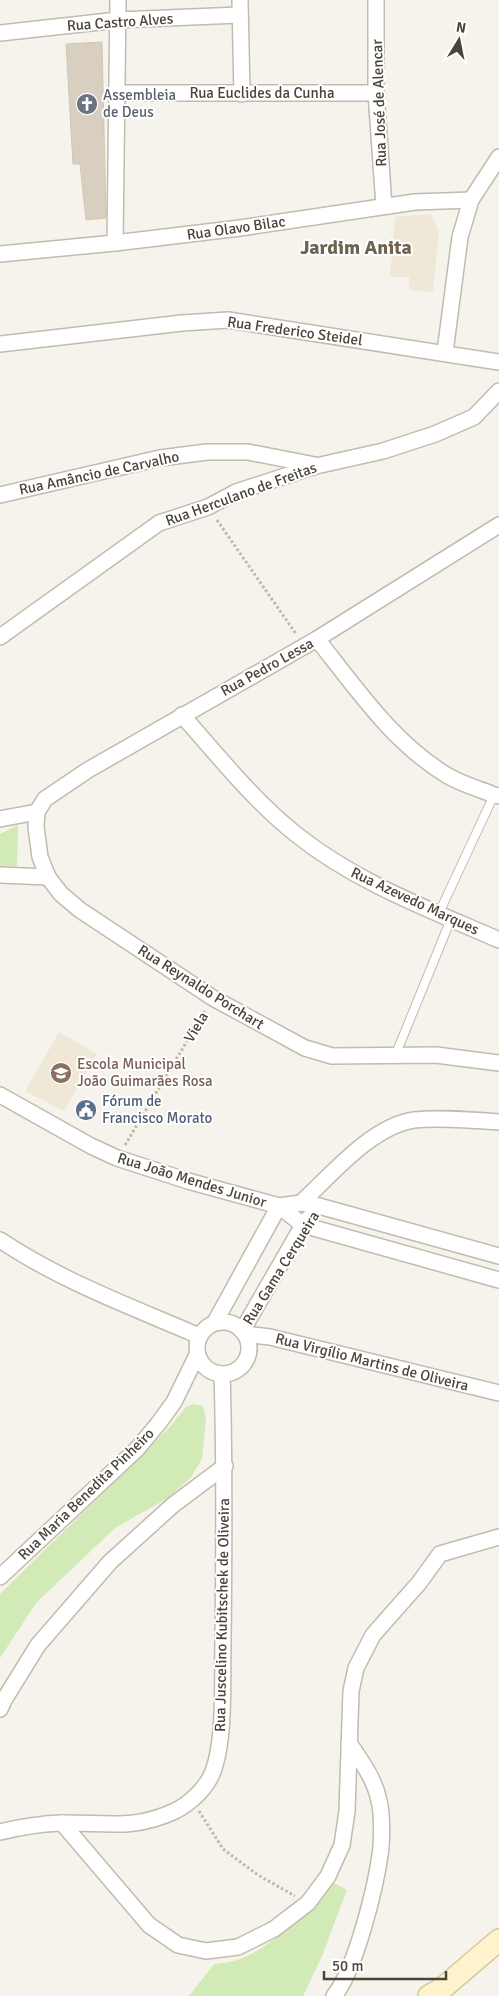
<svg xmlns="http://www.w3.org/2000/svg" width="499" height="1996" font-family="Signika,sans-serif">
  <rect width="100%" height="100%" fill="#f6f3ec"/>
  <g fill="#efe8d6">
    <path d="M431,214l8,17 -6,61 -24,-2v-13h-19l5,-60z"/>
    <path d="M59,1032l38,22 -33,57 -39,-20z"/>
  </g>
  <g fill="#d2eab5">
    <path d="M18,825l-1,41h-17v-32z"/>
    <path d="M193,1404l10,2 3,13 -4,40 -11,18 -23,21 -53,30 -79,75 -36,55v-64l168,-165 18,-22z"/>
    <path d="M332,1882l15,8 -25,66 -19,40h-114l25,-32c7,-1 16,-1 23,-4 38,-13 69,-49 95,-78z"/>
  </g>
  <path fill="#d8cfc1" stroke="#d3c7b4" d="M102,42l4,176 -20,2 -6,-56h-7l-7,-120z"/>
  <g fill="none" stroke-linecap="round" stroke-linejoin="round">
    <g stroke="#c2bbae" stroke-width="10">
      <g id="service">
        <path d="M439,913l55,-118"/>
        <path d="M395,1056l56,-137"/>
      </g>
    </g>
    <g stroke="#c2bbae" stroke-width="18">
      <g id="minor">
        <path d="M240,0l2,94"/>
        <path d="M376,0v93l8,113"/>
        <path d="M0,33l118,-13 122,-5"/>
        <path d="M117,93h259"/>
        <path d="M115,243l3,-243"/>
        <path d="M0,254l115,-11 125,-15 175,-26 56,-2"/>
        <path d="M0,344l182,-21 46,-3 271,42"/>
        <path d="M445,352l15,-115 11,-37 28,-43"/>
        <path d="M0,495l160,-37 47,-6h41l67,13"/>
        <path d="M499,525l-182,114 -229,131 -43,29 -8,13 -1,15 4,30 8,20 13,17 19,16 133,88 92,50 27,8 104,-1 63,8"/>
        <path d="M0,637l159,-114 49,-16 28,-15 80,-26 67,-15 52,-17 39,-17 25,-26"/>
        <path d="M317,639c39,49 76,104 131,137 14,8 31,13 46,19l5,1"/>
        <path d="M182,715c37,42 72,86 115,120 60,48 134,75 202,105"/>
        <path d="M0,819l37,-7"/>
        <path d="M0,875l48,2"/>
        <path d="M0,1095l91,51 26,12 71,23 91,25 22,-3 18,3 180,50"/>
        <path d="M301,1203c30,-28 71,-77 113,-83 26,-3 59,0 85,2"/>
        <path d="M279,1206l24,19 196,55"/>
        <path d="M0,1240c61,41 132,67 199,96"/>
        <circle cx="223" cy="1348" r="26"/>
        <path d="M215,1322l64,-116"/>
        <path d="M242,1331l61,-106 6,-7"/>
        <path d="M245,1334l25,3 229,56"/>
        <path d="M0,1577l137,-128 21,-25 16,-22 23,-47"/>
        <path d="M0,1709l4,-9 34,-55 72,-83 63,-57 52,-39"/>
        <path d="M62,1823l87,102 29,20 28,6 32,-4 36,-18 34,-26 20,-27 14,-31 5,-34 4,-120 5,-23 17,-33 46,-52 21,-29 59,-17"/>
        <path d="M0,1832c20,-5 39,-8 60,-9 44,-1 72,8 115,-12 14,-7 28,-20 35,-33 16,-30 12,-101 13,-135 1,-90 2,-179 -1,-269"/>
        <path d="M334,1996c22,-27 43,-113 47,-149 1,-12 1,-35 -2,-46 -4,-22 -18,-40 -30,-58"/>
      </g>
    </g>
    <g stroke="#d6c79b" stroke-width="24">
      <path id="secondary" d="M429,1996l15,-9 55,-47"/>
    </g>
    <g stroke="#c4b79f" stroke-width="3" stroke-dasharray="2.5 2.5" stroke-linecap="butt">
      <path d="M217,520l79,114"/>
      <path d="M125,1145l80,-134"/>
      <path d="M199,1811l24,38 35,26 37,21"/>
    </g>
    <use href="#service" stroke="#fff" stroke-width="8"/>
    <use href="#minor" stroke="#fff" stroke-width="15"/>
    <use href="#secondary" stroke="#fff3cd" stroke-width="21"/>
  </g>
  <defs>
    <g id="church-disc" transform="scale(1.125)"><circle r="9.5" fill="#6b7280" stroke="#fff"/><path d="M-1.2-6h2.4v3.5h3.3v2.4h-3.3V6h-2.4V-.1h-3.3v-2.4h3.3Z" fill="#fff"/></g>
    <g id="school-disc" transform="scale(1.125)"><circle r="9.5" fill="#8d6e63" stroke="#fff"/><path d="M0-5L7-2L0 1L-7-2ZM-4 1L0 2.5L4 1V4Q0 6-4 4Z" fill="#fff"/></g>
    <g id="civic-disc" transform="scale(1.125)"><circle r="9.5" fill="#5c6f8a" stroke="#fff"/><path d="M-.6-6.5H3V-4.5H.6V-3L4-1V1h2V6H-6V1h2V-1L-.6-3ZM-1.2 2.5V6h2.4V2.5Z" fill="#fff"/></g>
  </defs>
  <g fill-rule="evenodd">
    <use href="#church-disc" x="87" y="104"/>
    <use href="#school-disc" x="61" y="1073"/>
    <use href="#civic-disc" x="86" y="1110"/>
  </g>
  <g text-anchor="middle" stroke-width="4" stroke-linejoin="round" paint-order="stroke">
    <g font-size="15" fill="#4b4439" stroke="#fff">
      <text transform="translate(120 22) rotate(-4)" y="5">Rua Castro Alves</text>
      <text x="262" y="98">Rua Euclides da Cunha</text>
      <text transform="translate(379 103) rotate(-92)" y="5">Rua José de Alencar</text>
      <text transform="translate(236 228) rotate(-8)" y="5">Rua Olavo Bilac</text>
      <text transform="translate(295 331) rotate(8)" y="5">Rua Frederico Steidel</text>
      <text transform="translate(99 473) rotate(-12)" y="5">Rua Amâncio de Carvalho</text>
      <text transform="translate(241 494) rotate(-20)" y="5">Rua Herculano de Freitas</text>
      <text transform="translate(267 667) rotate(-29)" y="5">Rua Pedro Lessa</text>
      <text transform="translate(415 901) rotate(25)" y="5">Rua Azevedo Marques</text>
      <text transform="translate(201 987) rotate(32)" y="5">Rua Reynaldo Porchart</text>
      <text transform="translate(196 1027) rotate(-59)" y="5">Viela</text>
      <text transform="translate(192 1180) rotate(17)" y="5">Rua João Mendes Junior</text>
      <text transform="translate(281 1268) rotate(-58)" y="5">Rua Gama Cerqueira</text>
      <text transform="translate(372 1362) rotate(14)" y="5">Rua Virgílio Martins de Oliveira</text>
      <text transform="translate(86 1494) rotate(-44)" y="5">Rua Maria Benedita Pinheiro</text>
      <text transform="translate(222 1615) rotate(-89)" y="5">Rua Juscelino Kubitschek de Oliveira</text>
    </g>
    <g font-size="15" fill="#5b616d" stroke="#fff" text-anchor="start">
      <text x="103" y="100">Assembleia<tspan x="103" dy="17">de Deus</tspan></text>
    </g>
    <g font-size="15" fill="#785e54" stroke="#fff" text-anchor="start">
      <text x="77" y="1069">Escola Municipal<tspan x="77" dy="17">João Guimarães Rosa</tspan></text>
    </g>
    <g font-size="15" fill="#4e5e75" stroke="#fff" text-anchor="start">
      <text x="102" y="1106">Fórum de<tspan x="102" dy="17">Francisco Morato</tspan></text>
    </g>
    <g font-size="20" font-weight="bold" fill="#6e6250" stroke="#fff">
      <text x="356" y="254">Jardim Anita</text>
    </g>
  </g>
  <g transform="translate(459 40) rotate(10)" stroke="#ffffff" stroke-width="4" paint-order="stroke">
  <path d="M0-4L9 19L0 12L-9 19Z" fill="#4b4439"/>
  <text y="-8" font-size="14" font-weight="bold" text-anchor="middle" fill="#4b4439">N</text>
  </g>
  <path d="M324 1971v8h122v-8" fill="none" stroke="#4b4439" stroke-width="2.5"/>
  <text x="332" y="1971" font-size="15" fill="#4b4439" stroke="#ffffff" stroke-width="4" paint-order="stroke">50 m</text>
</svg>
